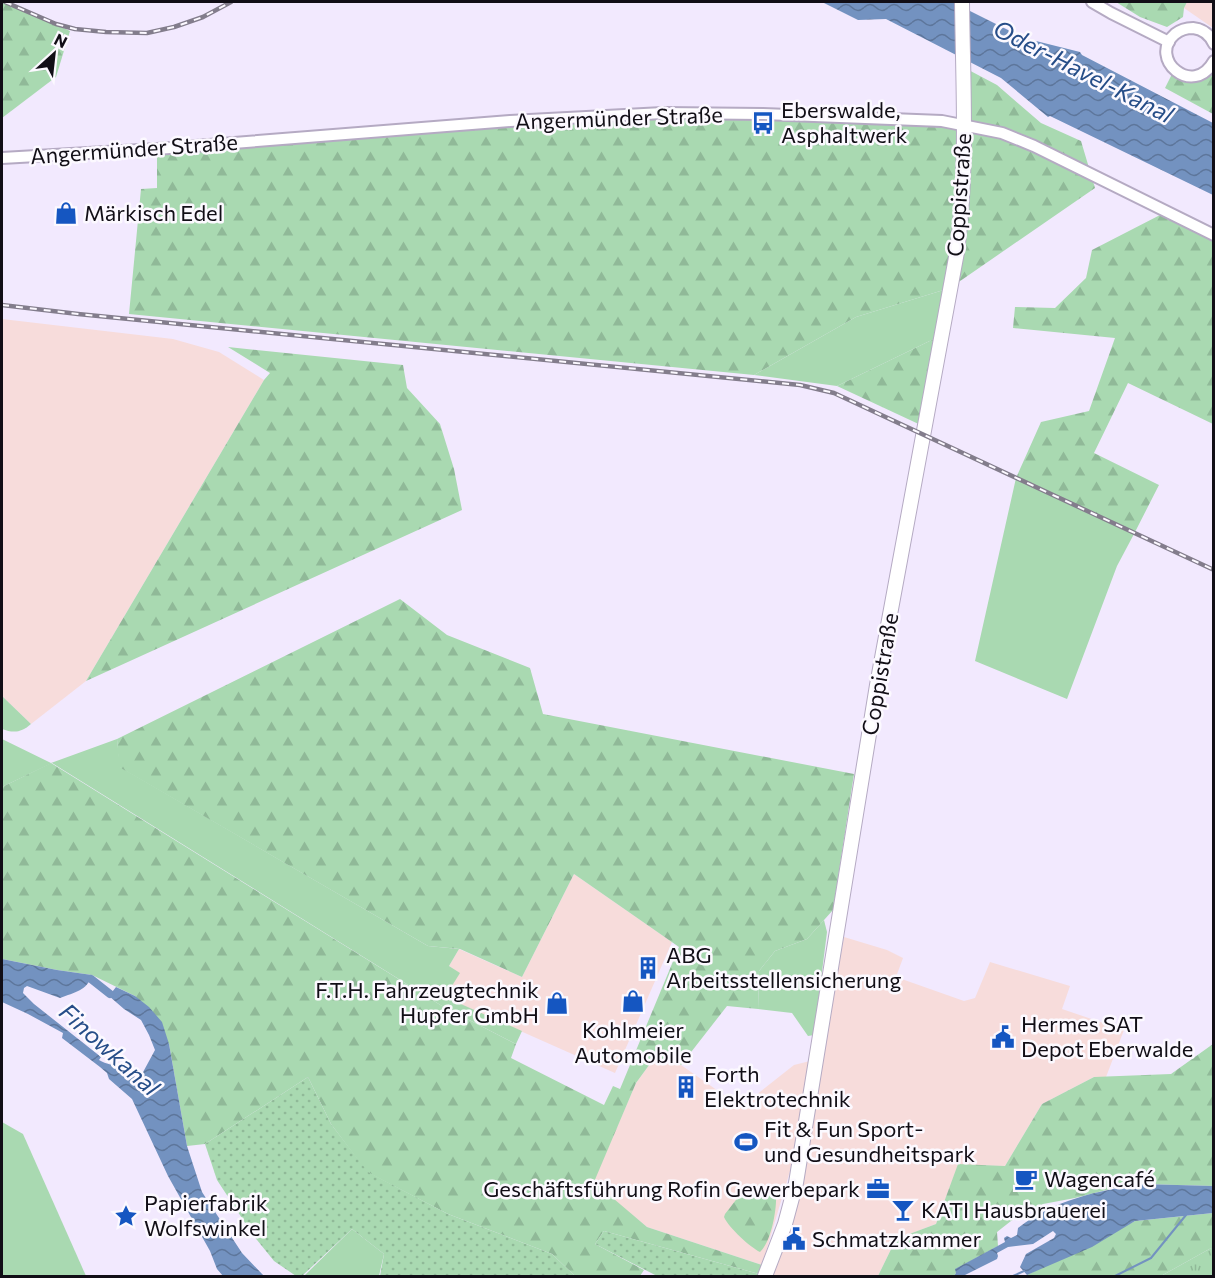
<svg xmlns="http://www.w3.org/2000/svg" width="1215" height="1278" font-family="Commissioner,sans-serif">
  <defs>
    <pattern id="forest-firs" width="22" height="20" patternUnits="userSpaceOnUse" patternTransform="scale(1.5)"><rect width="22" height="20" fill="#a9d9b1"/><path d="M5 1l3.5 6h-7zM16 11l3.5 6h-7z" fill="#90b998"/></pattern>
    <pattern id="park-tufts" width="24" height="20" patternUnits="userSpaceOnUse" patternTransform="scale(1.5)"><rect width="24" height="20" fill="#a9d9b1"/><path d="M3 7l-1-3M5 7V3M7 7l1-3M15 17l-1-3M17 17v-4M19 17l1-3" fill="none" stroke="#90b998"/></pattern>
    <pattern id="garden-dots" width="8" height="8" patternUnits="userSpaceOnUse" patternTransform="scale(1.5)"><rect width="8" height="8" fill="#a9d9b1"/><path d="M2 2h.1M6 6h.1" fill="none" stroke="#90b998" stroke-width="1.8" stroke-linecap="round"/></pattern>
    <pattern id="water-waves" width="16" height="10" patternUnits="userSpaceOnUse" patternTransform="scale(1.5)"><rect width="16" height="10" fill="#7392c0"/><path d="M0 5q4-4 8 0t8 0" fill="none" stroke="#5d769b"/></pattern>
  </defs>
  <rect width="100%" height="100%" fill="#f2e9fe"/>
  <g fill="#f7dcdb">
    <path d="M1187,2h26v26l-29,-20z"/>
    <path d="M2,319l171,20 46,13 45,28 -178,301 -55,43 -29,-28z"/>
    <path d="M574,874l98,68 -57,131 -171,-76 15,-24 -10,-7 10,-17 63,28z"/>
    <path d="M844,937l43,13 16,8 -7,19 68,24 11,-3 15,-36 80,24 -8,23 62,21 -18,47h-12l-52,27 -37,62 -47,-1 -22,59 -40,15 -18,37h-105l19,-51 16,-74 14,-93z"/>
    <path d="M655,1057l26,8 60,42 53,-42 16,-4 -20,110 -28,94 -115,-38 -54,-44 43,-100z"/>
  </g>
  <g fill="#a9d9b1">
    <path d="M950,288l-8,47 -105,51 -83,-11 102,-58z"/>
    <path d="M1016,478l118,56 -17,32 -50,133 -92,-38z"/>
    <path d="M2,696l29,28c-10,9 -18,9 -29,5z"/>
    <path d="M2,739l49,24 66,-24 3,28 308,179 31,3 -10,17 11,7 -15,24 77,34 -6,13 -74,-38 -390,-243 -50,24z"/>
    <path d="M824,920l3,12 -13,103 -6,1 -16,-23 -34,-4 1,-38 16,-20 32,-12z"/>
    <path d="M2,1122l21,12 63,142h-84z"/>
    <path d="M352,1229l32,25 -5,22h-75z"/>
  </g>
  <g fill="url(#forest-firs)">
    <path d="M2,2h6l62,29 -14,46 -54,41z"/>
    <path d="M1116,2h71l-3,6 -1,9 -16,10 -27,-10z"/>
    <path d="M963,67l34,18 44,38 40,18 14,47 -145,100 -94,29 -102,58 -625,-61 12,-125 16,-1v-39l442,-33 272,2 92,7z"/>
    <path d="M1213,69v45l-48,-26 8,-16c12,14 30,11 40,-3z"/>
    <path d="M1162,214l51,25v185l-85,-41 -34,70 65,32 -25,49 -118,-56 25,-56 48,-11 26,-73 -102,-10 2,-21 40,1 31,-30 6,-28z"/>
    <path d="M942,335l-17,92 -88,-41z"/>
    <path d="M228,347l175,18 4,23 33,36 14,45 8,41 -376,171 178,-301 6,-7z"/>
    <path d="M400,599l47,36 83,33 13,46 311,60 -21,136 -26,29 -32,12 -16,20 -1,38 -31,-3 -46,59 -26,-8 -19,26 -42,99 53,45 115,38 -3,9 -155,-43 -9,13 49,26 -4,6h-65l-23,-22 -104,-40 -81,-42 -36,-48 -23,-47 -103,67 -18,2 -18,-102 -34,-48 -43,-21 -35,-5 -55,-11v-172l49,-24 391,243 74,38 -5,14 93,47 9,-19 7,3 59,-142 -105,-73 -52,103 -62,-28 -32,-3 -309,-179 -2,-28z"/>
    <path d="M1213,1044v142l-72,-2 -27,4 -39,10 -32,6 -32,17 -14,11 1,14 -42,23v4l-2,3h-76l18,-37 40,-15 22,-60 47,2 37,-62 52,-27 77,-3z"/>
    <path d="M749,1190c10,0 19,-1 27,5 1,14 -5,48 -16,57 -10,-5 -31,-24 -36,-35l1,-3 14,-18z"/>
    <path d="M1213,1213v34l-52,29h-136l110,-55z"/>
  </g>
  <path fill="url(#park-tufts)" d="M1213,1247v29h-52z"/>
  <g fill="url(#garden-dots)">
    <path d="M308,1077l23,47 37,48 80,42 104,40 23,22h-195l4,-22 -32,-25 -50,47h-6l-22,-15 -21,-26 -36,-55 -12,-36z"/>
    <path d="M604,1231l155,43 -1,2h-101l-62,-32z"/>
  </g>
  <g fill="url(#water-waves)">
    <path d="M822,2h130l72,36 56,14 2,3 131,68v72l-163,-79 -2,1 -47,-39 -115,-59 -28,1z"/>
    <path d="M2,959l55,11 35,5c-5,16 -17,17 -32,23l-33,-12 -3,2 -1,5 11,11 67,53 -2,3c8,5 13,4 21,7 7,2 11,9 18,11l4,-4 13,-24 -6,-15 -8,-15 -17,-11 -15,-13 7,-9 19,9 14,11 13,15 7,22 18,102 15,46 40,61 22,23h-41l-6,-7 -7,-18 -42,-75 -36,-77 -23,-20 -2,-6 -7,-6 -38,-29 1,-5 -35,-19 -26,-12z"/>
    <path d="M1141,1184l72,2v27l-78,8 -43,26 -65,28 -7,-8 6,-13 28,-16 2,-4 -3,-3 -20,13 -25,3 -11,6 1,3 -1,3 -34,17h-9l2,-3 -1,-4 50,-27 -1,-4 3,-2 4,2 6,-3 1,-7c36,-28 79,-37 123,-44z"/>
  </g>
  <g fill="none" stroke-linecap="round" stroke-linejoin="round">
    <g stroke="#7392c0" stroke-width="2">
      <path d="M1013,1276l11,-5"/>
      <path d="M1115,1276l36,-18 35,-43"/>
    </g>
    <path stroke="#7392c0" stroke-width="8" d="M91,979l19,15"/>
    <g stroke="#b5aac3" stroke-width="14">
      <g id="minor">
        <path d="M1092,2l19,11 58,29"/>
        <path d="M1214,44c-4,-9 -11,-15 -21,-16 -6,0 -13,2 -18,6 -28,24 18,65 39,27"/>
        <path d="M2,158l155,-9 353,-28 153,-8 100,1 179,7 60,12 32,13 180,89"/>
      </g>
    </g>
    <g stroke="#b5aac3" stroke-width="16">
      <path id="major" d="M765,1276l20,-52 11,-41 81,-498 80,-433c11,-83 6,-167 5,-250"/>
    </g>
    <use href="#minor" stroke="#fff" stroke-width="10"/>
    <use href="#major" stroke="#fff" stroke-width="14"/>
    <g stroke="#837d8c" stroke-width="4.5">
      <g id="rail">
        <path d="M5,2l51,22 19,5 31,3 41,1 27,-6 29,-10 28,-15"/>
        <path d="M2,305l76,9 722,71 34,8 380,177"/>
      </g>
    </g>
    <use href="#rail" stroke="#fcf9ff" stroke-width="2" stroke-dasharray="7" stroke-linecap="butt"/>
  </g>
  <defs>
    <g id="bus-bare" transform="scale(1.8)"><path d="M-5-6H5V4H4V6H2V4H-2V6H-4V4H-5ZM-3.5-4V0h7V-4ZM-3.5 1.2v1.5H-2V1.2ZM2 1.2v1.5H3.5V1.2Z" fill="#1556c1" stroke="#fcf9ff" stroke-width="2.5" paint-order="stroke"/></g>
    <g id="shop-bare" transform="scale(1.8)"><path d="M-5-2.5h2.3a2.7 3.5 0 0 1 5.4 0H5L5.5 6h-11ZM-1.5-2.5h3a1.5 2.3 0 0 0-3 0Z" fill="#1556c1" stroke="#fcf9ff" stroke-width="2.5" paint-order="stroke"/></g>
    <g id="building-bare" transform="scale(1.8)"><path d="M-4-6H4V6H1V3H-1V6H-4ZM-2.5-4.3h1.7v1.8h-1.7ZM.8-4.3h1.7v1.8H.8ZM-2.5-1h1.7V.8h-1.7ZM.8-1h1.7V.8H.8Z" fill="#1556c1" stroke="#fcf9ff" stroke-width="2.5" paint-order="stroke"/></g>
    <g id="civic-bare" transform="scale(1.8)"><path d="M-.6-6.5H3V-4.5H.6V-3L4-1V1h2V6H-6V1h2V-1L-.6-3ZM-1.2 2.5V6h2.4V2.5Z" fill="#1556c1" stroke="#fcf9ff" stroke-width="2.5" paint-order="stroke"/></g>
    <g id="stadium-bare" transform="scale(1.8)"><path d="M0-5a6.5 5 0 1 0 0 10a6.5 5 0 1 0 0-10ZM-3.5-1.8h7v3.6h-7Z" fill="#1556c1" stroke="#fcf9ff" stroke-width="2.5" paint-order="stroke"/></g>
    <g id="cafe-bare" transform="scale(1.8)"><path d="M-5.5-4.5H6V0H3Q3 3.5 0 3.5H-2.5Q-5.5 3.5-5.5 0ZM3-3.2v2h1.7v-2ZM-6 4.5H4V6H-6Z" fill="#1556c1" stroke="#fcf9ff" stroke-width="2.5" paint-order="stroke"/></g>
    <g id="office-bare" transform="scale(1.8)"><path d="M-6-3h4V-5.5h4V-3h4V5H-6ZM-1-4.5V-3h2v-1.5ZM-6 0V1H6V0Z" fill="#1556c1" stroke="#fcf9ff" stroke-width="2.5" paint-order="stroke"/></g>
    <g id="bar-bare" transform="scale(1.8)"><path d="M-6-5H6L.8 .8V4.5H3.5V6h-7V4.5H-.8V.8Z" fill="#1556c1" stroke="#fcf9ff" stroke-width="2.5" paint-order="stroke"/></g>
    <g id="sight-bare" transform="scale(1.8)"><path d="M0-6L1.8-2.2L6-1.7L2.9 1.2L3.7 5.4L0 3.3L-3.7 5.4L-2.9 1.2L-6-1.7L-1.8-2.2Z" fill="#1556c1" stroke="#fcf9ff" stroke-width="2.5" paint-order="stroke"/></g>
  </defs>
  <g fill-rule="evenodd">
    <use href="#bus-bare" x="763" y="123"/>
    <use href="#shop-bare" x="66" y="213"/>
    <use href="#building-bare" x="648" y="968"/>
    <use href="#shop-bare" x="633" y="1001"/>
    <use href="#shop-bare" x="557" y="1003"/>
    <use href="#civic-bare" x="1003" y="1037"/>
    <use href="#building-bare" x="686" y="1087"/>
    <use href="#stadium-bare" x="746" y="1142"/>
    <use href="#cafe-bare" x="1026" y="1179"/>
    <use href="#office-bare" x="878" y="1189"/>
    <use href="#bar-bare" x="903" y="1210"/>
    <use href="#sight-bare" x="126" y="1216"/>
    <use href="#civic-bare" x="794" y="1239"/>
  </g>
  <g text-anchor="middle" stroke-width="5" stroke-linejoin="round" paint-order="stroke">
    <g font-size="22" fill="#110e16" stroke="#fcf9ff" text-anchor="start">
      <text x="781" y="118">Eberswalde,<tspan x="781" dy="25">Asphaltwerk</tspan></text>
      <text x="84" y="221">Märkisch Edel</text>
      <text x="666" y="963">ABG<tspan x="666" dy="25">Arbeitsstellensicherung</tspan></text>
      <text x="539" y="998" text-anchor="end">F.T.H. Fahrzeugtechnik<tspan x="539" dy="25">Hupfer GmbH</tspan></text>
      <text x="1021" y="1032">Hermes SAT<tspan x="1021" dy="25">Depot Eberwalde</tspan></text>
      <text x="633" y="1038" text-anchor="middle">Kohlmeier<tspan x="633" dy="25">Automobile</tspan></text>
      <text x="704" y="1082">Forth<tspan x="704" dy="25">Elektrotechnik</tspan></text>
      <text x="764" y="1137">Fit &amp; Fun Sport-<tspan x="764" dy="25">und Gesundheitspark</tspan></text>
      <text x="1044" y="1187">Wagencafé</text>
      <text x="860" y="1197" text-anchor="end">Geschäftsführung Rofin Gewerbepark</text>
      <text x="144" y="1211">Papierfabrik<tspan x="144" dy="25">Wolfswinkel</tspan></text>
      <text x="921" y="1218">KATI Hausbrauerei</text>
      <text x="812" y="1247">Schmatzkammer</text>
    </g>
    <g font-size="22" fill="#110e16" stroke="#fcf9ff">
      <text transform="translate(619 118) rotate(-2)" y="8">Angermünder Straße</text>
      <text transform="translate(134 149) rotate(-4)" y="8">Angermünder Straße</text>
      <text transform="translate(959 195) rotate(-86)" y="8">Coppistraße</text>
      <text transform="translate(880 674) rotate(-80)" y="8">Coppistraße</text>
    </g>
    <g font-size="24" font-style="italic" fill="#264d88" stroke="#fcf9ff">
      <text transform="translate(1083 72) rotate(27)" y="8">Oder-Havel-Kanal</text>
      <text transform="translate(109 1050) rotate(42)" y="8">Finowkanal</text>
    </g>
  </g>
  <rect width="1215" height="1278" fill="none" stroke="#110e16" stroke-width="6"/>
  <g transform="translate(54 54) rotate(27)" stroke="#fcf9ff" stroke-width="4.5" paint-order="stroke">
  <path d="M0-4.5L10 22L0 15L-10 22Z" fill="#110e16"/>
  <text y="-9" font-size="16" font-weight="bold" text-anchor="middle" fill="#110e16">N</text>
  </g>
</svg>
